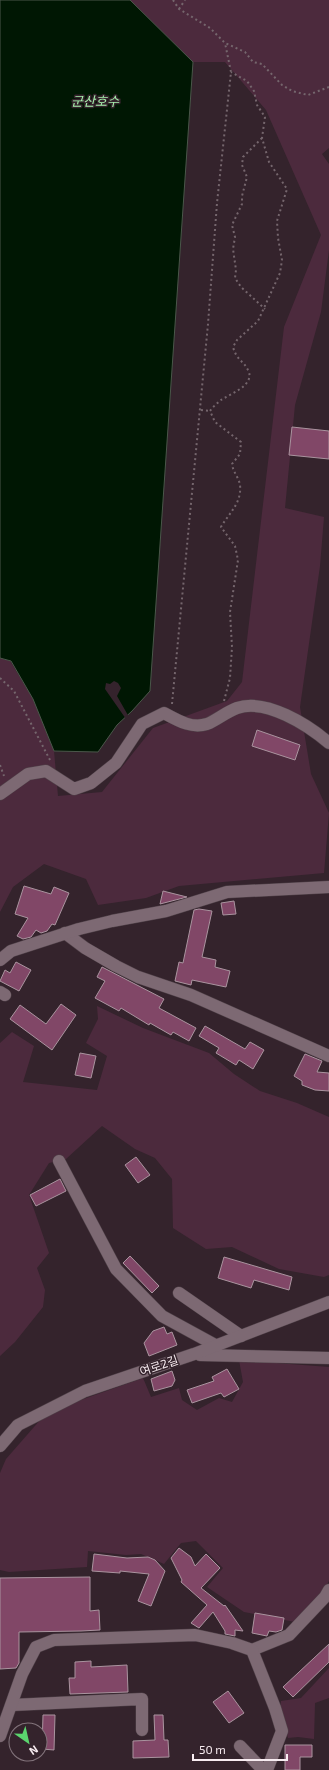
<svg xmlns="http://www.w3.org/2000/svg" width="329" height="1770" font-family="'Exo 2','Noto Sans KR',sans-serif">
  <rect width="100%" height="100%" fill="#34232c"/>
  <g fill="#4c2a3d">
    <path d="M130,0h199v148l-7,6 7,10v86l-8,62 -26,93 -10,103 39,9 -4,49 -20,141 11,67 18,39 -5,60 -145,13 -33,12 -48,7 -12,-26 -42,-15 -31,23 -13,25v-254l10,3 23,38 21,52 4,45 44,-4 51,-64 74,-27 15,-19 42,-355 37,-92 -55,-125 -41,-48h-32z"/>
    <path d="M97,1006l46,22 66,25 25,21 26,17 37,12 32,14v158l-5,2 -45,-8 -47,-22 -26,2 -33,-21 -1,-49 -17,-21 -20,-9 -33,-23 -36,33 -17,4 -20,32 20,58 -12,15 8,22 -2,17 -28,35 -15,14v-313l12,-11 22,14 -11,36 74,8 10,-34 -21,-13 12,-24z"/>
    <path d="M239,1360l90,7v214l-8,15 -26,26 -51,-10 -37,-25 16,-19 -27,-27 -15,2 -17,21 -23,-10 -15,1 -38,-4 -1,16 -78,5 -9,-2v-97l6,-14 35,-40 37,-18 65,-23 8,19 28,-9 3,12 15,10 22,-12 13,4 11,-20z"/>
    <path d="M329,1668v30l-14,5 -1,36 -16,-2 -10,1 -8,-27 1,-10 20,-3z"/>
  </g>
  <path fill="#001703" stroke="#4a574a" d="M0,0h130l63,62 -43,629 -18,20 -15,14 -19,27 -44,-1 -21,-52 -22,-38 -11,-3z"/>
  <path fill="#34232c" d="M114,681l4,2 3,5 -4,8 12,21 -3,2 -21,-30 1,-6 4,1z"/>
  <g fill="#814767" stroke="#aa949f">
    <path d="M292,427l37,4v28l-40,-4z"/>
    <path d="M257,730l43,15 -5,15 -43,-14z"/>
    <path d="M24,886l27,8 3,-7 15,6 -14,32 -3,-1 -5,7 -6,2 -5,-3 -5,7 -8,2 -6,-3 11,-18 -13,-4z"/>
    <path d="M163,891l24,6 -27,7z"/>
    <path d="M234,901l2,13 -13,1 -2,-12z"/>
    <path d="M199,909l13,2 -10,46 14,3 -1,7 15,4 -4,16 -34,-7 -1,5 -16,-4 4,-19 4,1 11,-53z"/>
    <path d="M16,962l15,8 -12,21 -19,-10 5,-11 5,3z"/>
    <path d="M102,967l62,32 -5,9 37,20 -7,13 -16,-9 -2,3 -21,-12 -1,2 -28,-17 -2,3 -24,-13 10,-17 -8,-4z"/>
    <path d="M61,1004l15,11 -24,35 -42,-31 10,-14 26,19z"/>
    <path d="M205,1026l40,23 5,-7 14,8 -11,19 -14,-9 -3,5 -20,-12 3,-5 -20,-12z"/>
    <path d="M80,1053l16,3 -5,22 -16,-3z"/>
    <path d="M305,1054l17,7 -5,11 12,1v18l-14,-1 -13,-5v-4l-8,-5z"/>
    <path d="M136,1157l14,18 -12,8 -13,-18z"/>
    <path d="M60,1179l6,12 -30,15 -6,-11z"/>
    <path d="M130,1256l29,30 -7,7 -29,-30z"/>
    <path d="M224,1257l68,20 -3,13 -35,-10 -3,8 -33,-10z"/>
    <path d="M164,1327l3,7 5,-2 5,13 -28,11 -5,-13 9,-12z"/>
    <path d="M227,1369l12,20 -15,8 -3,-4 -29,10 -5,-13 27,-9 -2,-4z"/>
    <path d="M172,1371l3,9 -3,6 -18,5 -3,-12z"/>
    <path d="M179,1548l12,9 4,9 11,-12 14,14 -19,20 23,18 1,-1 18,26 -8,-1v6l-10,-2v-3l-12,-19 -14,16 -8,-5 16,-18 -26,-23 1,-2 -11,-22z"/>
    <path d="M94,1554l33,4 21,-1 7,3 10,11 -14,35 -13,-5 11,-27 -29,-3v2l-28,-2z"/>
    <path d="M90,1577v34l9,-1 1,20 -19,1 -62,1v31l-3,5 -16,1v-91z"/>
    <path d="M255,1613l29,5 -2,12 -6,2 -7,-1 -2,5 -15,-3z"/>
    <path d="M329,1644v18l-36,35 -10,-10z"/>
    <path d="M91,1661v6l36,-2 1,27 -58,2 -1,-16h6v-16z"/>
    <path d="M228,1691l16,22 -15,10 -16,-21z"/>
    <path d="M43,1715h12l-1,35 -12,-1z"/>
    <path d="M154,1715h9l1,25h4l1,17 -36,1v-17l22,-1z"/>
    <path d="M285,1745h27v12h-12v13h-15z"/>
  </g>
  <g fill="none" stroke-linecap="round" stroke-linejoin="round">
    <g stroke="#504249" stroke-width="13">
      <g id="minor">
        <path d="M0,794l28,-20 18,-3 28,18 17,-6 25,-20 26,-39 22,-11c13,7 27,16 43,11 10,-4 19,-12 30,-16 29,-10 71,17 92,35"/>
        <path d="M65,933l20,15 31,18 22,11 53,18 138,61"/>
        <path d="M0,960l11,-9 68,-22 33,-8 54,-10 61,-19 102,-5"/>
        <path d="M0,992l5,3"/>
        <path d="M59,1161l57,108 46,47 55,30"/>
        <path d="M179,1293l62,43"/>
        <path d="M200,1355l129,3"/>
        <path d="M0,1446l18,-21 67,-34 109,-37 135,-52"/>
        <path d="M252,1650l37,-15 36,-38 4,-7"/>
        <path d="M12,1705l130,-6v31"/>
        <path d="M0,1736l22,-62 14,-27 18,-7 141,-5 37,8 20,7 23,58 7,23 -15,39"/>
        <path d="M240,1746l23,24"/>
      </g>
    </g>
    <g stroke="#75666d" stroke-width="2" stroke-dasharray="2 3" stroke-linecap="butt">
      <path d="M173,0l6,9 31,19 15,15 20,9 8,10 9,2 20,21 10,6 16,4 21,-8"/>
      <path d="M179,9l6,-9"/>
      <path d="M262,138l-19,19 -1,8 5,12 -5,19v8l-10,21 3,12 -2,12 3,21 -1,8 6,9 24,22"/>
      <path d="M201,410l9,1"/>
      <path d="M0,678l14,13 36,69"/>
      <path d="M224,701l6,-23 2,-31 -2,-35 8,-52 -3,-14 -14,-19c8,-14 21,-24 19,-42 -1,-7 -7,-13 -8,-21l8,-10 1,-12 -26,-20 -5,-11c3,-4 7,-8 11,-11 9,-6 35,-15 27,-30 -5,-10 -11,-9 -15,-23l4,-7 21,-19 22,-48 2,-13 -4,-22 -1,-17 10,-32 -18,-27 -7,-24 3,-21 -8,-12 -3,-14 -7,-10 -16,-9"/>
      <path d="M172,704l36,-380 9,-121 14,-131 -6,-29"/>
      <path d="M0,765l4,11"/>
    </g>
    <use href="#minor" stroke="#7d6973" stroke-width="12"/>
  </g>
  <g text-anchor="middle" stroke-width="3" stroke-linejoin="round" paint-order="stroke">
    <g font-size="12" fill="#f8ecf1" stroke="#34232c">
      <text transform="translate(159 1366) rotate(-19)" y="4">여로2길</text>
    </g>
    <g font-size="13" font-style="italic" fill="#a6f1ad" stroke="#34232c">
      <text x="95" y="106">군산호수</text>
    </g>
  </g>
  <g transform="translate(28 1742) rotate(146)"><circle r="19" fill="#34232c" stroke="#82737b"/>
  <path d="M0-3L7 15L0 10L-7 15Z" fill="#5bd56e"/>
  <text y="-6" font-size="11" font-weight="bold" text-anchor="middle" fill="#f8ecf1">N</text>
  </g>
  <path d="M193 1754v6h94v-6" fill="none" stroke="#f8ecf1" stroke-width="2"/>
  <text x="199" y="1754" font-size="12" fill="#f8ecf1" stroke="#34232c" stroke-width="3" paint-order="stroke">50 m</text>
</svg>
